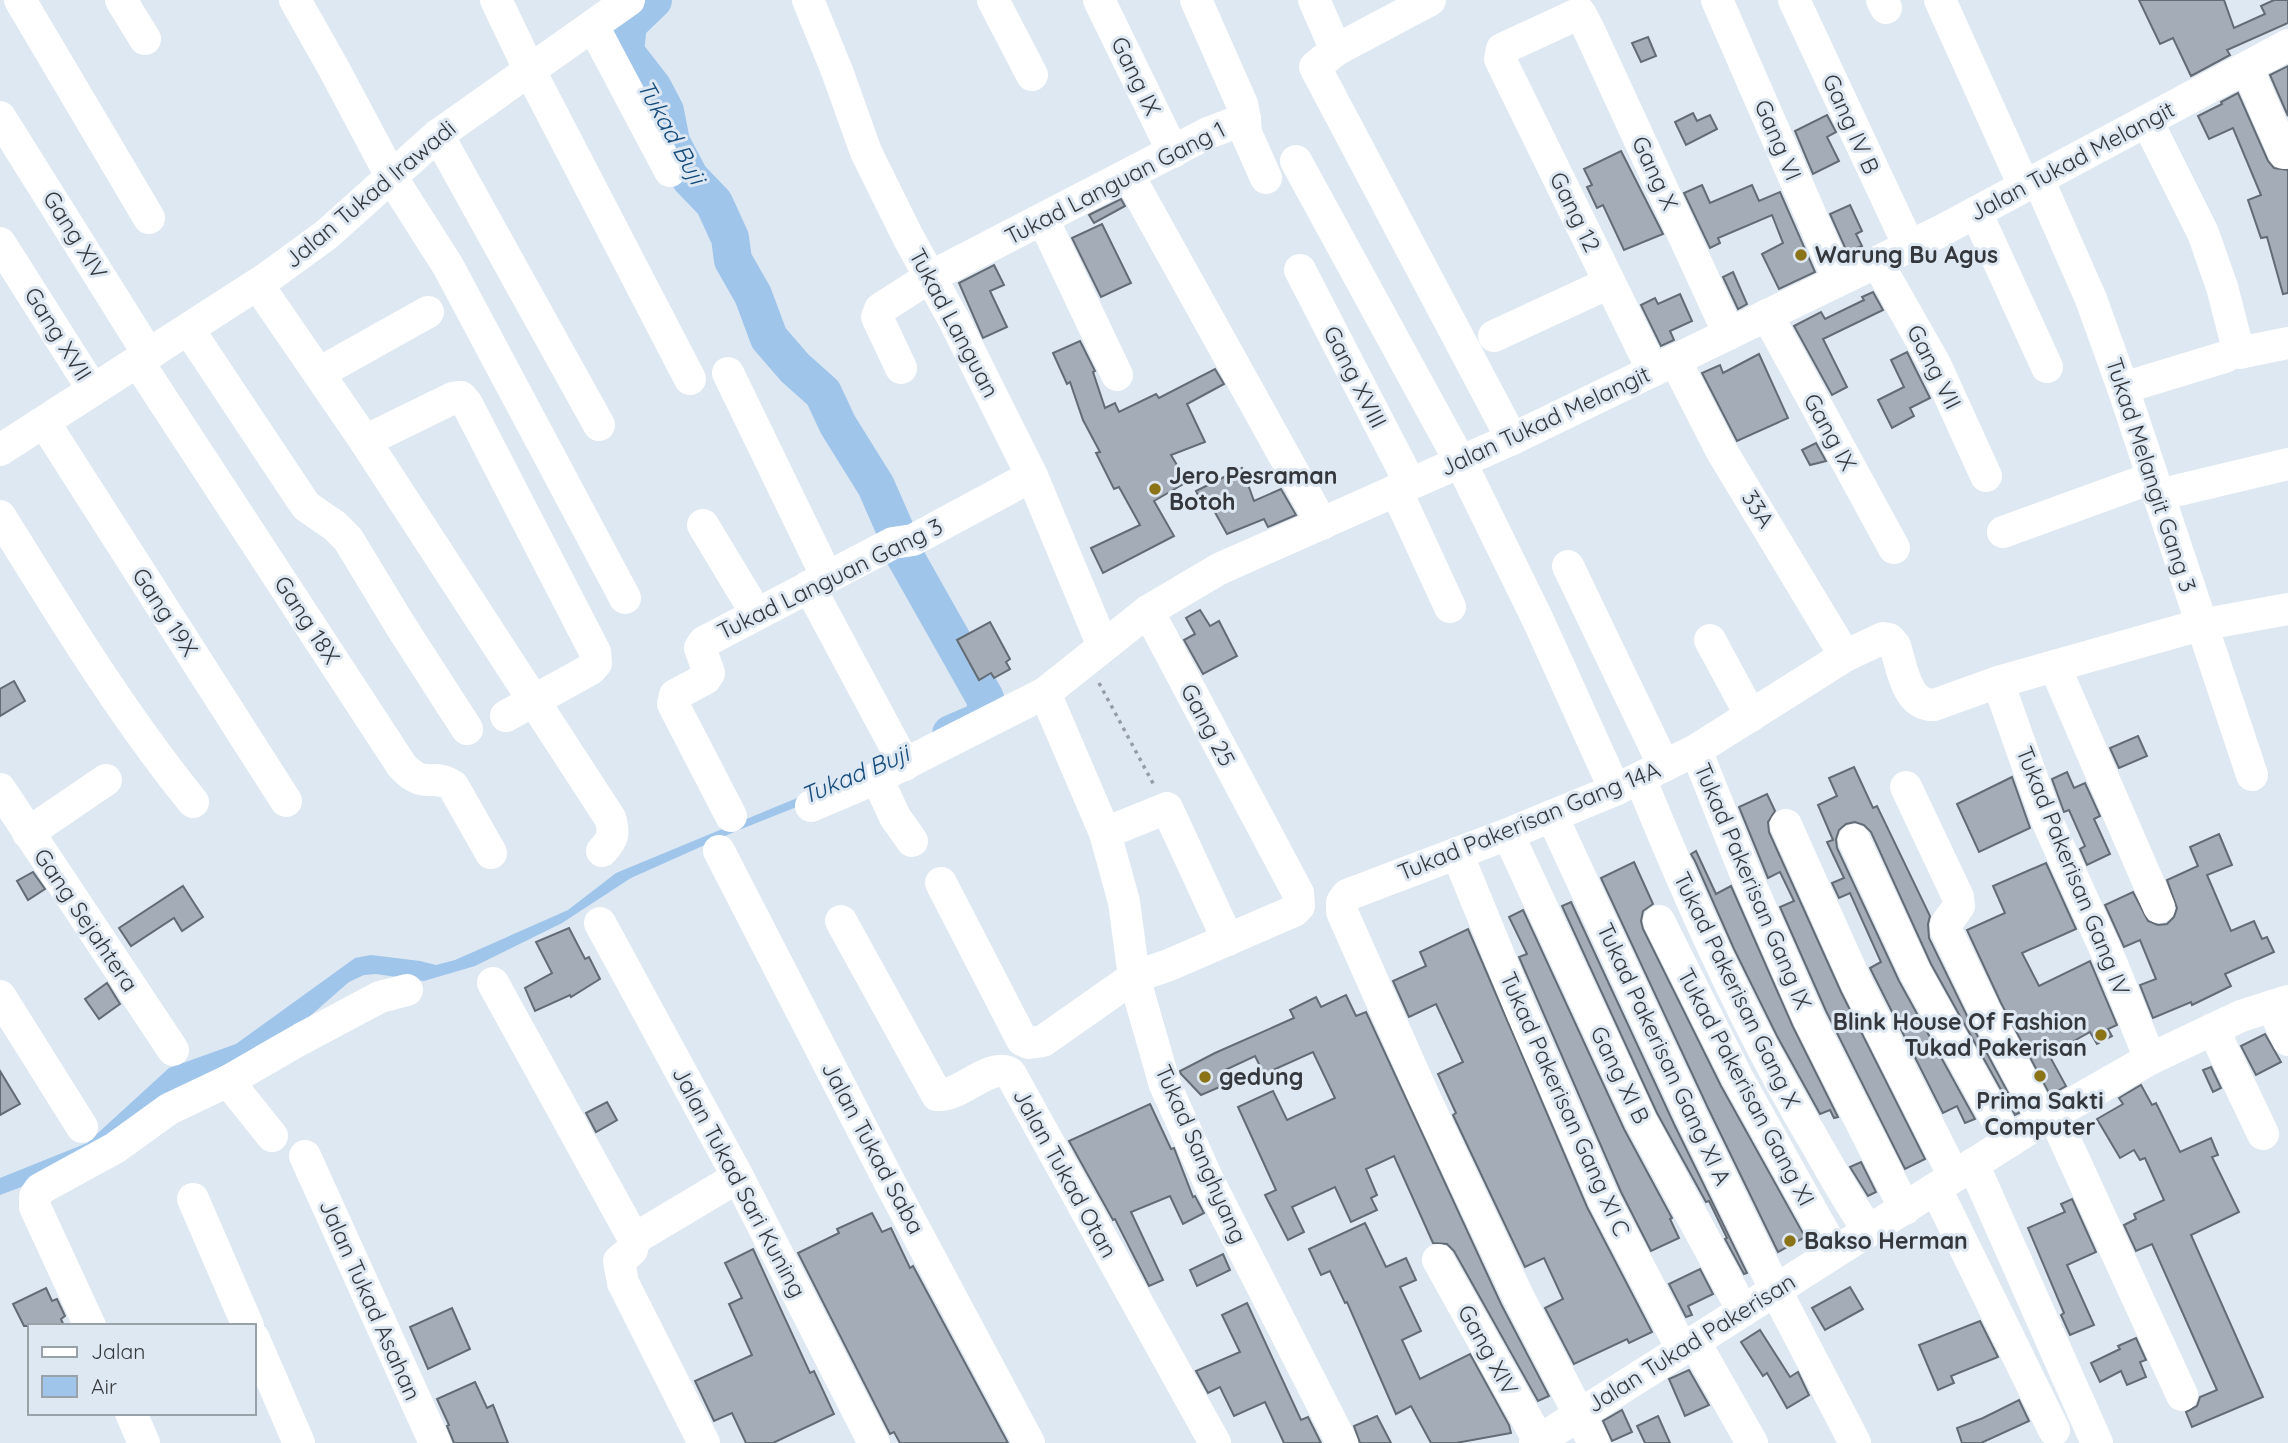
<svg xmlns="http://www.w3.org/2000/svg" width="2288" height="1443" font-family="Quicksand,sans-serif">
  <rect width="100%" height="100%" fill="#dee8f2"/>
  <path fill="#9fc5eb" d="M857,783l-123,49 -103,46 -69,45 -87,43 -51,15 -48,-7 -12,1 -15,7 -39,34 -50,37 -220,127 -40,15v-17l87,-35 82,-75 67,-24 119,-86 16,-3 49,6 16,4 19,-5 113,-50 48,-37 203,-84z"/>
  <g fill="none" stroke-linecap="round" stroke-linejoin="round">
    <path stroke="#9fc5eb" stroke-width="38" d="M653,0l-25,24 -3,28 28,36 12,23 6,31 19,36 24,25 16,35 3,22 20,35 16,43 26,30 28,25 15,32 38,61 21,48 5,17 83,147 3,20 -37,16"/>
  </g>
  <g fill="#a4adb7" stroke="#636b74" stroke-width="2">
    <path d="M2139,0h85l10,28 31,-14 -4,-8 13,-6h14v23l-61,27 3,5 -39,21 -18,-38 -13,6z"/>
    <path d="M1648,37l8,19 -15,6 -9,-19z"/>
    <path d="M2288,66v50l-18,-41z"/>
    <path d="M2238,93l30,68 6,7 14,2v123l-5,1 -16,-57 -6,1 -13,-38 13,-5 -28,-67 -24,11 -11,-23 24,-12 -1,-2z"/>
    <path d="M1693,113l4,8 13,-6 7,14 -31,16 -11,-23z"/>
    <path d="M1827,115l9,17 -9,5 12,24 -26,13 -18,-43z"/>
    <path d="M1621,151l42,83 -39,16 -21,-45 -6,3 -10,-21 5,-2 -8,-16z"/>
    <path d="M1702,185l8,18 42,-18 7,16 21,-9 35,80 -36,17 -17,-35 21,-11 -11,-28 -54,23 2,5 -10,5 -26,-55z"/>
    <path d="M1121,199l4,7 -31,17 -5,-8z"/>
    <path d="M1850,205l12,26 -6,3 6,12 -15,6 -17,-38z"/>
    <path d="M1102,224l29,59 -30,14 -29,-59z"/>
    <path d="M994,265l10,20 -14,6 17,36 -24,11 -24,-55z"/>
    <path d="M1733,272l14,32 -9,5 -15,-32z"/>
    <path d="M1873,292l10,18 -60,29 24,48 -15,8 -38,-69 27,-14 4,7 39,-19 -2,-3z"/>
    <path d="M1680,294l12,27 -22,10 4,9 -13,6 -20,-41 14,-7 3,6z"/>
    <path d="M1080,341l15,30 -2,1 12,36 10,-5 4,9 37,-18 3,4 56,-29 9,15 -37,20 18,38 -34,13 16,27 -33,19 20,35 -71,37 -12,-25 49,-23 -21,-38 -5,2 -18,-36 4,-1 -17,-32 -13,-38 -3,2 -14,-31z"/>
    <path d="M1907,352l23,46 -20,10 4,8 -22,12 -14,-28 26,-13 -13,-27z"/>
    <path d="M1759,354l29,64 -51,23 -35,-68 18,-8 3,8z"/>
    <path d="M1816,443l10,18 -16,4 -8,-15z"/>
    <path d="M1242,468l12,33 27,-12 15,26 -28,12 -4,-8 -37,15 -15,-27 -6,4 -10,-20z"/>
    <path d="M1200,610l10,16 9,-5 18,35 -34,18 -19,-34 11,-6 -9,-16z"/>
    <path d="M990,622l20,37 -4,3 4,7 -16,9 -3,-5 -12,7 -22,-40z"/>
    <path d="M14,681l11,20 -25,15v-27z"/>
    <path d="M2138,736l9,20 -28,12 -9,-20z"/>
    <path d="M1854,767l19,41 4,-2 53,110 -2,8 1,14 40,82 50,93 -4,2 -84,-151 -60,-132 -7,-7 -9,-3 -9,2 -7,6 -3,9 1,9 62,133 76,138 -10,4 -8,-17 -14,7 -69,-137 -4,-8 11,-6 -31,-69 -11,5 -7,-15 12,-5 -17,-36 6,-2 -15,-35 19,-9 -8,-18z"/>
    <path d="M2067,772l7,16 11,-5 15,33 -6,3 16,35 -23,11 -7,-16 5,-3 -16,-36 -5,2 -12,-33z"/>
    <path d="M2012,777l18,51 -51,24 -22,-48z"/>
    <path d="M1767,794l8,17 -7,11 1,10 72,160 84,167 -20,10 -79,-158 -46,-104 14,-6 -14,-29 -12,6 -29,-71z"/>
    <path d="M2219,834l13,31 -25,10 24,56 23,-10 8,18 5,-2 7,15 -49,22 6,12 -39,19 -1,-3 -38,16 -13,-33 16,-6 -16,-39 -16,7 -19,-42 28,-13 15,29 10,4 9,-1 7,-7 3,-9 -10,-28 31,-14 -8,-19z"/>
    <path d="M1696,851l20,43 15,-8 62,141 45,90 -4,1 -4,-8 -10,4 -43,-78 -43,-87 -39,-88 -4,-7z"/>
    <path d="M1634,862l19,42 -10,7 -2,10 2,8 78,157 84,151 -27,15 -70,-144 -107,-230z"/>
    <path d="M2046,863l30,66 -54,24 17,33 51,-25 27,64 -9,4 4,7 -15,8 -7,-12 -41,23 17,31 -16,9 -49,-92 -34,-73 38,-17 -12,-27z"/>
    <path d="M33,872l12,17 -17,11 -11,-19z"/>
    <path d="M183,886l20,31 -21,14 -8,-13 -43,28 -12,-18z"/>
    <path d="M1571,902l103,222 73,149 -3,1 -19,-35 2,-1 -18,-37 -3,1 -49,-89 -95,-207z"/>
    <path d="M1523,910l101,219 48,89 -2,1 9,19 -28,13 -30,-59 -102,-235 8,-3 -18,-37z"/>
    <path d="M569,928l16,31 4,-2 11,22 -29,18 -1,-2 -35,16 -10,-23 27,-15 -16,-31z"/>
    <path d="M1468,929l119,278 65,125 -23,11 -2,-4 -53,25 -29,-56 18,-9 -19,-41 -19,9 -72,-152 3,-2 -18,-39 25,-12 -27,-58 -27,13 -16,-36 33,-15 -6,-14z"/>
    <path d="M107,983l13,21 -21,15 -14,-20z"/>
    <path d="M1346,995l10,21 10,-4 135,292 48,92 -11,5 -84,-150 -7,-7 -14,-1 -39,-87 -28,13 11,26 -6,3 6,12 -26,12 -16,-35 -43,20 12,25 -16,8 -23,-45 11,-5 -38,-83 35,-16 14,29 48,-22 -22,-46 -49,22 -9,-18 -32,15 6,12 -28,12 -20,-21 -1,-3 35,-18 79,-35 -4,-8 26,-13 5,10z"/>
    <path d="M2265,1034l16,28 -25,13 -15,-29z"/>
    <path d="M2211,1067l10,21 -8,4 -10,-22z"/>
    <path d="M0,1071l20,33 -20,11z"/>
    <path d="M2141,1085l11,20 4,-2 24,49 31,-14 7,17 -6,2 27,55 -48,23 72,162 -71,30 -6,-15 11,-6 3,-9 17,-7 -65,-146 -16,7 -12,-26 12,-6 -2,-5 30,-14 -19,-42 -5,2 -6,-10 -14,8 -23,-39 26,-15 -4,-6z"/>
    <path d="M607,1102l10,18 -21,12 -10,-19z"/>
    <path d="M1150,1104l21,45 3,-1 19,49 2,-1 9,17 -21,11 -13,-28 -39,16 32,68 -14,6 -34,-67 -2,1 -44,-79z"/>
    <path d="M1861,1162l15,30 -8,4 -18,-29z"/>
    <path d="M2072,1199l24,53 -29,13 27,60 -24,10 -9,-20 3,-2 -36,-85 37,-16 -4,-8z"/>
    <path d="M872,1213l10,19 9,-4 19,40 3,-2 95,177h-108l-6,-11 -4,2 -92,-181 41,-20 -2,-4z"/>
    <path d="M1365,1223l21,44 20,-9 10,22 -16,7 21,44 -19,9 18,39 50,-25 39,71 2,8 -55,10h-25l-20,-37 -15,8 -49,-112 -2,1 -15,-32 -9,4 -12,-26z"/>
    <path d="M753,1249l57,124 4,-2 20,43 -61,29h-27l-14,-30 -18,8 -19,-40 57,-26 -23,-51 13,-6 -17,-35z"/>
    <path d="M1223,1254l7,16 -33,16 -7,-16z"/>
    <path d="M1700,1269l13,25 -25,12 4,9 -6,2 -17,-33z"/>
    <path d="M1850,1287l13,22 -38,21 -13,-22z"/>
    <path d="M46,1288l6,13 5,-2 8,17 -4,3 3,7h-40l-11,-22z"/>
    <path d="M1247,1303l54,117 7,-3 13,26h-37l-19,-41 -31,14 -14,-29 -12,6 -12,-22 44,-19 -18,-37z"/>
    <path d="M452,1308l18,41 -42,20 -18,-42z"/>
    <path d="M1980,1321l18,36 -47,19 3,7 -16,7 -19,-45z"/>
    <path d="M1760,1330l30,47 8,-5 11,23 -22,13 -20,-35 -4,3 -22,-34z"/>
    <path d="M2136,1338l10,22 -6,2 6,15 -19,8 -6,-14 -21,11 -9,-19 29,-14 -2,-3z"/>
    <path d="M1689,1370l20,35 -24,11 -16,-37z"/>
    <path d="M475,1382l12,26 6,-3 15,38h-54l-7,-17 2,-1 -12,-26z"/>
    <path d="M2019,1400l10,21 -48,22h-19l-5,-15 26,-10z"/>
    <path d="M1622,1410l10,22 -20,9 -9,-20z"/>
    <path d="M1377,1416l14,27h-31l-6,-17z"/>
    <path d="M1658,1416l12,27h-25l-8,-17z"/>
  </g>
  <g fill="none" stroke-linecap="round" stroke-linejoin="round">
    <path stroke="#969da5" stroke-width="3.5" stroke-dasharray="3.5 5" stroke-linecap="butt" d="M1099,683l56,104"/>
    <g stroke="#fff" stroke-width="32">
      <path d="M20,0l129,218"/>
      <path d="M121,0l24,39"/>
      <path d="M295,0l39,69 58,109 56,88 177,332"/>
      <path d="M496,0l34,71 160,308"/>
      <path d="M808,0l29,71 29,81 42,85 46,83 78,156 71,170"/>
      <path d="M993,0l39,75"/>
      <path d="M1099,0l74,152"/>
      <path d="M1196,0l46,104 3,15"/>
      <path d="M1314,0l22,50"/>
      <path d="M1430,0l-94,50 -21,17 197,372"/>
      <path d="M1717,0l122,280"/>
      <path d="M1794,0l115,246"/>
      <path d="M1882,0l4,8"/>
      <path d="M1940,0l84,186"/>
      <path d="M593,26l77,145"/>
      <path d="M2247,68l37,85"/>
      <path d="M0,117l149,238"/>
      <path d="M2147,121l56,112 19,54 17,66 49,-10"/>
      <path d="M438,135l161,290"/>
      <path d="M1296,161l165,302 77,157 77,170"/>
      <path d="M1129,176l193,348"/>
      <path d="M2038,179l53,120 32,89 129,387"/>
      <path d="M1976,212l71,155"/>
      <path d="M1043,219l74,156"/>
      <path d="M0,243l93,147"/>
      <path d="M1877,262l59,104 50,110"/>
      <path d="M1300,270l110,213"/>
      <path d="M258,285l107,156 245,377c5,16 3,21 -8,33"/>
      <path d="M1767,315l127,233"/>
      <path d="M189,330l117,176 29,20 13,13 54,89 65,101"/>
      <path d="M1494,336l115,-53"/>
      <path d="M1675,360l46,90 124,206"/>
      <path d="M138,362l264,404c23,25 32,6 51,20l38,67"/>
      <path d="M901,368l-24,-51 3,-8 50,-32 278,-144 37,-14 1,14 20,45"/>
      <path d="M1653,371l-153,-312 2,-10 78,-36 8,15 141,306"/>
      <path d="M319,373l109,-61"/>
      <path d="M728,373l99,204"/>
      <path d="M2123,388l102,-31"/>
      <path d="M44,422l242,379"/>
      <path d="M365,441l88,-43 8,-1 6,7 128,248 1,11 -5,6 -85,47"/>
      <path d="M0,450l267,-172 59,-43 112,-100 191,-135"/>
      <path d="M1396,490l54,117"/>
      <path d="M2158,495l130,-31"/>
      <path d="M0,516c61,98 120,196 193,286"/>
      <path d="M703,525l53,88"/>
      <path d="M2003,532l149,-54"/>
      <path d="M1568,566l96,200"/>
      <path d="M809,586l96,179"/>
      <path d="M1710,640l41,76"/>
      <path d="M2055,667l104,240"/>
      <path d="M1998,682l50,141 63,139 39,97"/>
      <path d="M1045,693l60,140 19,69 10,75 31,108 44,97 133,261"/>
      <path d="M1696,750l48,120 65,149 96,190"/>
      <path d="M877,778l18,39 17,24"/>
      <path d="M1640,778c49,121 102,239 168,352 20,34 38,69 61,101"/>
      <path d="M1906,787l52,110 1,9 -13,18v6l39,81 58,109"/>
      <path d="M0,789l173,261"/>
      <path d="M811,806l66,-28 168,-85 103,-82 71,-42 293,-130 429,-208 347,-186"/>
      <path d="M731,816l-58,-112 2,-9 30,-16 4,-6 -9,-25 4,-6 189,-99 20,-3 119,-64"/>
      <path d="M1552,816l139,300 85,175 79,152"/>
      <path d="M1786,825l71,159 97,192"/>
      <path d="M28,833l78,-53"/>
      <path d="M1105,833l62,-25 61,132"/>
      <path d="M1508,834l133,287 102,190"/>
      <path d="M1854,840l61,132 94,170"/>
      <path d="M719,851l171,332 139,260"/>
      <path d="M1457,853l65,159 82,188 78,149"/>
      <path d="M941,883l81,157 7,3 14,-2 91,-64 35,-12 125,-54 5,-5 -1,-13 -150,-282"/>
      <path d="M841,921l96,174c24,2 51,-33 73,-22l205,370"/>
      <path d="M1659,921l78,156 97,174"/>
      <path d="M600,923l138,254 136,266"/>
      <path d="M493,983l141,256"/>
      <path d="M0,996l82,131"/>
      <path d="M2272,1006l16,34"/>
      <path d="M2213,1029l50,105"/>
      <path d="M228,1081l44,55"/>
      <path d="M2053,1114l129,281"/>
      <path d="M305,1156l130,287"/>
      <path d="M1973,1164l124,279"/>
      <path d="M1936,1189l118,241"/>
      <path d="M193,1199l55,127"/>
      <path d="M634,1239l-2,11 -13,11 4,22 81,160"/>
      <path d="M634,1239l104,-62"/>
      <path d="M1438,1260l101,181"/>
      <path d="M90,1326l-55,-119v-11l5,-7 75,-41 54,-39 59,-28 73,-42 79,-42 27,-7"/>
      <path d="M254,1339l45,104"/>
      <path d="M1694,1341l58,102"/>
      <path d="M131,1413l13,30"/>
      <path d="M1535,1443l508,-323 107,-61 91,-43 47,-15"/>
      <path d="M1594,1443l-76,-147 -95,-202 -81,-182v-10l5,-7 161,-61 107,-44 81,-40 149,-94 38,-18 6,1 6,7c7,21 11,60 39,59l64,-23 202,-57 88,-16"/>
    </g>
  </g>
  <g fill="#8b7418" stroke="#dee8f2" stroke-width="2.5">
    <circle cx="1801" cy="255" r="7"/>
    <circle cx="1155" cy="489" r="7"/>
    <circle cx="2101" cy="1035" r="7"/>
    <circle cx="2040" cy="1076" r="7"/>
    <circle cx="1205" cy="1077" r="7"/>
    <circle cx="1790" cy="1241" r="7"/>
  </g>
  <g text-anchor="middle" stroke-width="6" stroke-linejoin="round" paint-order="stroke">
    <g font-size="23" fill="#34383c" stroke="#dee8f2">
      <text transform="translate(1136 76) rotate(64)" y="8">Gang IX</text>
      <text transform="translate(1851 124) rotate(66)" y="8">Gang IV B</text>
      <text transform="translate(1778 140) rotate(67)" y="8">Gang VI</text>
      <text transform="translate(2072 161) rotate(-28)" y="8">Jalan Tukad Melangit</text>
      <text transform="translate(1655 173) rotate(65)" y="8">Gang X</text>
      <text transform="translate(1115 183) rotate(-27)" y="8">Tukad Languan Gang 1</text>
      <text transform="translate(370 194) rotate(-40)" y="8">Jalan Tukad Irawadi</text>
      <text transform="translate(1575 212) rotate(64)" y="8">Gang 12</text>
      <text transform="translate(75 235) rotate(58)" y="8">Gang XIV</text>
      <text transform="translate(954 323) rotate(62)" y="8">Tukad Languan</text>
      <text transform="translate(58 334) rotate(58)" y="8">Gang XVII</text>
      <text transform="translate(1934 367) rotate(63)" y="8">Gang VII</text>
      <text transform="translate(1355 377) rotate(63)" y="8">Gang XVIII</text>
      <text transform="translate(1545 421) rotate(-25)" y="8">Jalan Tukad Melangit</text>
      <text transform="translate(1830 432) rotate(61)" y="8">Gang IX</text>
      <text transform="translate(2151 475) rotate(72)" y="8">Tukad Melangit Gang 3</text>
      <text transform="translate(1758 509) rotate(58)" y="8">33A</text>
      <text transform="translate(830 579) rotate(-26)" y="8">Tukad Languan Gang 3</text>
      <text transform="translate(165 612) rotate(57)" y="8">Gang 19X</text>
      <text transform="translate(307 620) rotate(57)" y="8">Gang 18X</text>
      <text transform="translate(1208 725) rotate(62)" y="8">Gang 25</text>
      <text transform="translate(1529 821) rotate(-22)" y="8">Tukad Pakerisan Gang 14A</text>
      <text transform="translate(2073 871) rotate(68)" y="8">Tukad Pakerisan Gang IV</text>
      <text transform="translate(1753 886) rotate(67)" y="8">Tukad Pakerisan Gang IX</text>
      <text transform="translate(86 920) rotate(56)" y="8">Gang Sejahtera</text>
      <text transform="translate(1737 990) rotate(64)" y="8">Tukad Pakerisan Gang X</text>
      <text transform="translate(1664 1054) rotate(65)" y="8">Tukad Pakerisan Gang XI A</text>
      <text transform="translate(1620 1075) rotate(64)" y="8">Gang XI B</text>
      <text transform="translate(1746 1087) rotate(62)" y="8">Tukad Pakerisan Gang XI</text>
      <text transform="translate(1565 1104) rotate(66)" y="8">Tukad Pakerisan Gang XI C</text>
      <text transform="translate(873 1148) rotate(62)" y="8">Jalan Tukad Saba</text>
      <text transform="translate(1201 1154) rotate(66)" y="8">Tukad Sanghyang</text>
      <text transform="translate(1065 1173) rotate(61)" y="8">Jalan Tukad Otan</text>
      <text transform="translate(739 1182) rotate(62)" y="8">Jalan Tukad Sari Kuning</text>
      <text transform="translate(370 1300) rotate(66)" y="8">Jalan Tukad Asahan</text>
      <text transform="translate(1691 1343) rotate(-32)" y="8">Jalan Tukad Pakerisan</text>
      <text transform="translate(1488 1350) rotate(61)" y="8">Gang XIV</text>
    </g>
    <g font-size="23" font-weight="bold" fill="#34383c" stroke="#dee8f2" text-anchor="start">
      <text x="1815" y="263">Warung Bu Agus</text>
      <text x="1169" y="484">Jero Pesraman<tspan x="1169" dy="26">Botoh</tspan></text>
      <text x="2087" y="1030" text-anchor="end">Blink House Of Fashion<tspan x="2087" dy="26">Tukad Pakerisan</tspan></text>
      <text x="1219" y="1085">gedung</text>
      <text x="2040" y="1109" text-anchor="middle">Prima Sakti<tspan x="2040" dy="26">Computer</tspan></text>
      <text x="1804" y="1249">Bakso Herman</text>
    </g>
    <g font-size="24" font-style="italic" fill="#144b7b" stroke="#dee8f2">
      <text transform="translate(671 132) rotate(61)" y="8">Tukad Buji</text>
      <text transform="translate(855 775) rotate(-23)" y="8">Tukad Buji</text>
    </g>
  </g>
  <rect x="28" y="1324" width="228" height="91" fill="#dee8f2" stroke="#9aa2a9" stroke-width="2"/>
  <rect x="42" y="1347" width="35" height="10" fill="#ffffff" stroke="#9aa2a9" stroke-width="2"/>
  <text x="91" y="1359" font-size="21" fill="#34383c">Jalan</text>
  <rect x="42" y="1376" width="35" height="21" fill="#9fc5eb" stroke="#9aa2a9" stroke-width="2"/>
  <text x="91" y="1394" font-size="21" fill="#34383c">Air</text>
</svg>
